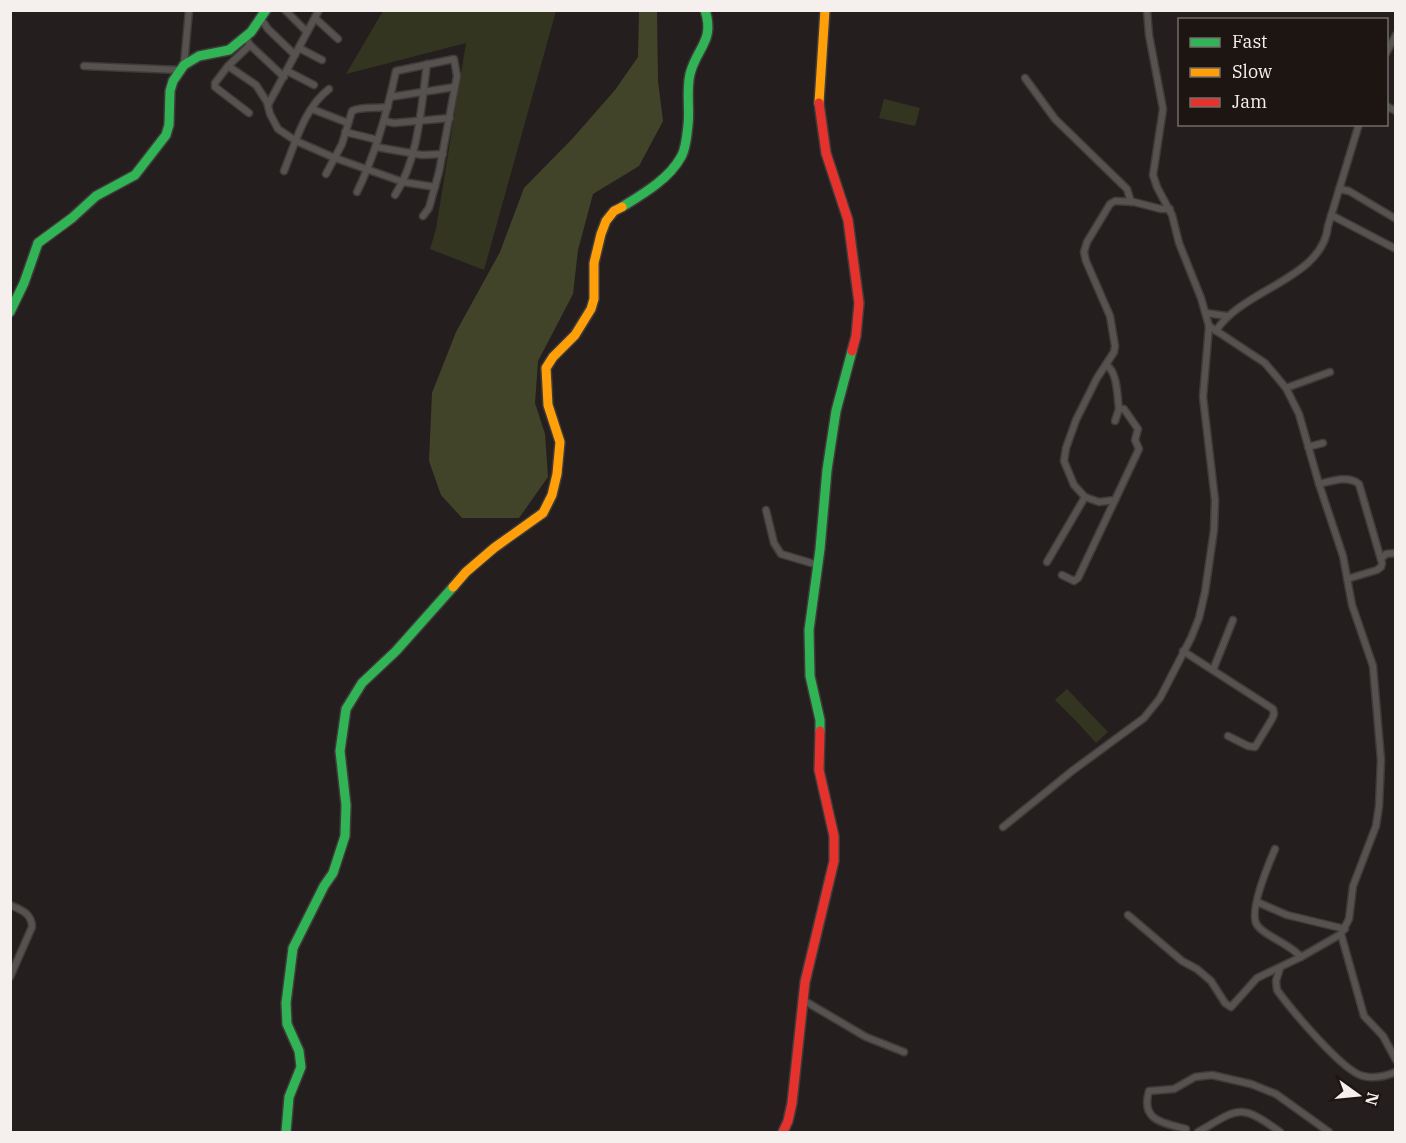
<svg xmlns="http://www.w3.org/2000/svg" width="1406" height="1143" font-family="'IBM Plex Serif',serif">
  <rect width="100%" height="100%" fill="#241f1e"/>
  <g fill="#333521">
    <path d="M383,11h173l-72,259 -54,-21 6,-20 30,-186 -120,31z"/>
    <path d="M884,99l36,9 -5,18 -36,-8z"/>
    <path d="M1067,689l41,43 -12,11 -17,-19 -24,-24z"/>
  </g>
  <path fill="#42442a" d="M639,11h18l1,70 5,40 -24,45 -46,28 -15,56 -5,44 -35,67 -3,42 10,31 3,43 -29,41h-57l-21,-23 -12,-34 3,-68 24,-61 44,-80 24,-64 49,-50 42,-48 23,-33z"/>
  <g fill="none" stroke-linecap="round" stroke-linejoin="round">
    <g stroke="#3f3b39" stroke-width="9">
      <g id="street">
        <path d="M285,10l22,22"/>
        <path d="M315,18l23,21"/>
        <path d="M261,19l7,10 27,26"/>
        <path d="M246,38l4,7 34,32"/>
        <path d="M250,45l-22,21 28,19 11,17 3,12 8,15 18,12 39,17 68,24 32,5"/>
        <path d="M299,48l23,12"/>
        <path d="M1386,53l10,-18"/>
        <path d="M184,65l5,-55"/>
        <path d="M84,66l96,4"/>
        <path d="M228,66l-13,17v4l34,26"/>
        <path d="M287,71l27,14"/>
        <path d="M1025,78l30,41 72,70 4,13"/>
        <path d="M390,97l65,-10"/>
        <path d="M268,105l51,-95"/>
        <path d="M1386,106l10,5"/>
        <path d="M312,109l36,14"/>
        <path d="M384,121l10,2 56,-5"/>
        <path d="M345,132l33,8"/>
        <path d="M376,147l46,8 21,-1"/>
        <path d="M284,171c11,-27 20,-63 45,-82"/>
        <path d="M326,174l16,-30 10,-33c10,-5 24,-2 36,-4"/>
        <path d="M1339,189l10,2 47,28"/>
        <path d="M357,192c19,-39 30,-79 39,-121l58,-12 3,17 -18,96 -10,36 -6,8"/>
        <path d="M395,195c24,-37 26,-88 32,-131"/>
        <path d="M1331,215l65,34"/>
        <path d="M1206,313l21,3"/>
        <path d="M1209,326l56,37 21,25 13,26 20,70 24,72 9,49 21,61 8,94 -2,46 -3,20 -23,60 -4,33 -8,15 23,82 19,20 13,24"/>
        <path d="M1216,331c26,-42 107,-52 112,-105l31,-102"/>
        <path d="M1106,365c12,7 11,31 13,44h5l14,20 -3,11 4,9 -24,51"/>
        <path d="M1286,388l44,-16"/>
        <path d="M1115,421l4,-12"/>
        <path d="M1308,447l15,-4"/>
        <path d="M1319,484c13,-3 29,-9 40,0l23,79 -1,4 -4,3 -30,9"/>
        <path d="M766,510l8,33 7,11 37,11"/>
        <path d="M1381,559l5,-5 10,-1"/>
        <path d="M1047,562l38,-65"/>
        <path d="M1062,575l12,6 4,-3 37,-78 -16,2 -14,-5 -11,-12 -10,-24 2,-13 10,-28 21,-42 17,-26 1,-6 -5,-30 -24,-55 -2,-9 3,-10 23,-38 5,-3 19,1 27,7h9"/>
        <path d="M1183,651l90,58 1,5 -2,5 -17,28 -7,-1 -20,-10"/>
        <path d="M1213,670l20,-50"/>
        <path d="M1003,827l69,-56 72,-53 16,-20 31,-60 8,-20 6,-26 9,-62 1,-30 -12,-103 6,-71 -8,-28 -22,-55 -7,-28 -15,-28 -4,-12 10,-66 -14,-74 -2,-25"/>
        <path d="M1275,849c-6,14 -27,63 -18,76 7,11 32,18 44,32"/>
        <path d="M1257,902l30,13 58,14"/>
        <path d="M10,905c12,5 22,9 22,22l-22,50"/>
        <path d="M1128,915l54,46 15,8 14,12 14,22 6,4 26,-29 44,-21 40,-23"/>
        <path d="M1280,968l-4,13 1,9c13,18 66,82 86,86 11,3 23,0 33,-4"/>
        <path d="M803,1000l63,37 38,15"/>
        <path d="M1186,1129c-22,-6 -46,-8 -37,-38l25,-2 21,-12 17,-2 39,9 25,10 53,38"/>
        <path d="M1198,1132c40,-23 41,-30 82,0"/>
      </g>
    </g>
    <g stroke="#3f3b39" stroke-width="12">
      <g id="fast">
        <path d="M622,207c21,-13 47,-28 59,-50 5,-8 6,-23 7,-32 2,-16 -2,-34 2,-51 7,-27 25,-33 15,-64"/>
        <path d="M10,312l14,-29 14,-40 34,-25 24,-22 39,-21 31,-40 3,-10 1,-34 3,-10 11,-16 15,-9 30,-6 22,-18 15,-22"/>
        <path d="M820,731v-11l-10,-44 -1,-46 11,-81 7,-79 9,-59 16,-60"/>
        <path d="M286,1132l3,-35 12,-30 -2,-16 -12,-27 -1,-21 7,-55 31,-62 9,-13 12,-37 1,-31 -6,-54 6,-42 16,-26 34,-32 57,-64"/>
      </g>
    </g>
    <g stroke="#3f3b39" stroke-width="12">
      <g id="slow">
        <path d="M819,103l6,-93"/>
        <path d="M453,587l13,-15 28,-24 49,-35 9,-18 5,-21 3,-32 -12,-37 -2,-37 7,-11 22,-22 16,-26 3,-10v-36l7,-29 5,-13 8,-10 8,-4"/>
      </g>
    </g>
    <g stroke="#3f3b39" stroke-width="12">
      <g id="jam">
        <path d="M819,103l7,50 22,67 11,83 -3,33 -4,15"/>
        <path d="M783,1132l5,-11 4,-18 13,-121 29,-121v-25l-15,-66 1,-39"/>
      </g>
    </g>
    <use href="#street" stroke="#555250" stroke-width="6"/>
    <use href="#fast" stroke="#30b455" stroke-width="9"/>
    <use href="#slow" stroke="#ff9f0a" stroke-width="9"/>
    <use href="#jam" stroke="#e5322d" stroke-width="9"/>
  </g>
  <rect width="1406" height="1143" fill="none" stroke="#f5efed" stroke-width="24"/>
  <rect x="1178" y="18" width="210" height="108" fill="#1d1512" stroke="#736c6a" stroke-width="1.5"/>
  <rect x="1190" y="38" width="30" height="9" fill="#30b455" stroke="#736c6a" stroke-width="1.5"/>
  <text x="1232" y="48" font-size="18" fill="#f5efed">Fast</text>
  <rect x="1190" y="68" width="30" height="9" fill="#ff9f0a" stroke="#736c6a" stroke-width="1.5"/>
  <text x="1232" y="78" font-size="18" fill="#f5efed">Slow</text>
  <rect x="1190" y="98" width="30" height="9" fill="#e5322d" stroke="#736c6a" stroke-width="1.5"/>
  <text x="1232" y="108" font-size="18" fill="#f5efed">Jam</text>
  <g transform="translate(1358 1095) rotate(105)" stroke="#1d1512" stroke-width="4.5" paint-order="stroke">
  <path d="M0-4.5L10 22L0 15L-10 22Z" fill="#f5efed"/>
  <text y="-9" font-size="16" font-weight="bold" text-anchor="middle" fill="#f5efed">N</text>
  </g>
</svg>
